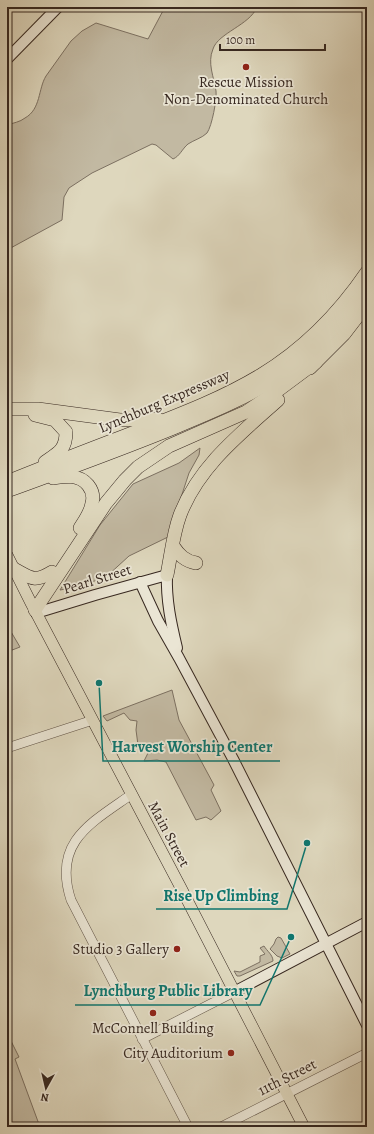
<svg xmlns="http://www.w3.org/2000/svg" width="374" height="1134" font-family="Alegreya,serif">
  <rect width="100%" height="100%" fill="#ded7bd"/>
  <filter id="stains"><feTurbulence type="fractalNoise" baseFrequency=".005" numOctaves="4"/><feColorMatrix values="0 0 0 0 .2 0 0 0 0 .09 0 0 0 0 .02 0 0 0 .5 -.17"/></filter>
  <radialGradient id="worn" r=".72"><stop offset=".6" stop-color="#630" stop-opacity="0"/><stop offset="1" stop-color="#630" stop-opacity=".3"/></radialGradient>
  <g fill="#c2b9a2" stroke="#7c7061">
    <path d="M165,7h92c-7,18 -39,26 -44,42 -6,14 1,28 3,42 1,8 -4,35 -9,42 -5,5 -13,7 -19,11 -6,5 -8,12 -15,15l-17,-14 -4,-1 -60,29 -23,15 -5,9 -2,23 -55,30v-125c6,-2 13,-3 18,-7 16,-9 13,-29 21,-42l25,-35 11,-10 14,-8 52,16z"/>
    <path d="M200,448l-1,7 -10,18 -21,64 -39,19 -23,21 -29,10 -17,3 40,-65 33,-41 46,-21z"/>
    <path d="M7,625l13,22 -13,5z"/>
    <path d="M172,690l7,30 35,65 -3,5 10,21 -10,9 -5,-3 -10,3 -30,-58 -9,-2 -13,1 4,-8 -4,-7 -6,-1 -2,-15 1,-9 -7,-1 -6,-7 -17,8 -4,-5z"/>
    <path d="M278,937l3,1 9,16 -8,4 -5,-2 -7,-7 4,-5 2,-5z"/>
    <path d="M264,946c3,5 9,9 9,15l-33,15h-3l-3,-5 6,1 20,-10v-6l5,-2 -5,-6z"/>
    <path d="M7,1033l12,24 -4,2 25,68h-33z"/>
  </g>
  <g fill="none" stroke-linecap="round" stroke-linejoin="round">
    <g stroke="#615447" stroke-width="10">
      <g id="tertiary">
        <path d="M7,748l86,-28"/>
        <path d="M132,794c-41,29 -80,48 -61,106l117,227"/>
        <path d="M142,1039l92,-47"/>
        <path d="M221,1127l146,-74"/>
      </g>
    </g>
    <g stroke="#372820" stroke-width="12">
      <g id="secondary">
        <path d="M7,59l51,-52"/>
        <path d="M140,582l18,39 21,37 54,101 134,266"/>
        <path d="M36,613l59,-18 72,-20c-1,25 4,48 10,73"/>
        <path d="M234,992l133,-70"/>
      </g>
    </g>
    <g stroke="#372820" stroke-width="12">
      <path id="primary" d="M7,555l24,48 150,285 123,239"/>
    </g>
    <g stroke="#372820" stroke-width="14">
      <g id="motorway">
        <path d="M310,368l34,-34 23,-30"/>
        <path d="M7,409h31l82,11 38,-1"/>
        <path d="M35,415l20,5 11,12c0,18 -8,21 -21,30"/>
        <path d="M53,478c13,-2 26,-4 35,7 4,5 6,11 4,18 -1,9 -7,17 -12,25"/>
        <path d="M7,482c44,-18 89,-35 133,-52 41,-16 83,-32 121,-55 43,-26 78,-62 106,-103"/>
        <path d="M7,491c55,-20 110,-40 164,-62 38,-16 77,-31 111,-55 32,-24 61,-53 85,-85"/>
        <path d="M173,546c6,9 12,15 23,17"/>
        <path d="M14,569c17,9 20,14 38,3"/>
        <path d="M167,575c4,-20 6,-41 13,-60 19,-49 60,-81 98,-115"/>
        <path d="M35,610l71,-107 19,-23 13,-13 31,-21 77,-34 27,-18 43,-32"/>
      </g>
    </g>
    <use href="#tertiary" stroke="#eae5d4" stroke-width="9"/>
    <use href="#secondary" stroke="#eae5d4" stroke-width="10"/>
    <use href="#primary" stroke="#ded7bd" stroke-width="11"/>
    <use href="#motorway" stroke="#ded7bd" stroke-width="13"/>
  </g>
  <g fill="#8f2418" stroke="#eae5d4" stroke-width="1.5">
    <circle cx="246" cy="67" r="4"/>
    <circle cx="177" cy="949" r="4"/>
    <circle cx="153" cy="1013" r="4"/>
    <circle cx="231" cy="1053" r="4"/>
  </g>
  <g text-anchor="middle" stroke-width="3.5" stroke-linejoin="round" paint-order="stroke">
    <g font-size="15" fill="#372820" stroke="#eae5d4">
      <text x="246" y="87">Rescue Mission<tspan x="246" dy="17">Non-Denominated Church</tspan></text>
      <text x="169" y="954" text-anchor="end">Studio 3 Gallery</text>
      <text x="153" y="1033">McConnell Building</text>
      <text x="223" y="1058" text-anchor="end">City Auditorium</text>
    </g>
    <g font-size="15" fill="#372820" stroke="#eae5d4">
      <text transform="translate(164 401) rotate(-23)" y="5">Lynchburg Expressway</text>
      <text transform="translate(97 579) rotate(-17)" y="5">Pearl Street</text>
      <text transform="translate(169 834) rotate(62)" y="5">Main Street</text>
      <text transform="translate(287 1077) rotate(-27)" y="5">11th Street</text>
    </g>
  </g>
  <path fill="none" stroke="#0f766e" stroke-width="1.5" d="M99 683L103 761H280M307 843L287 909H156M291 937L260 1005H75"/>
  <g fill="#0f766e" stroke="#eae5d4" stroke-width="1.5">
    <circle cx="99" cy="683" r="4"/>
    <circle cx="307" cy="843" r="4"/>
    <circle cx="291" cy="937" r="4"/>
  </g>
  <g font-size="16" text-anchor="middle" font-weight="bold" fill="#0f766e" stroke="#eae5d4" stroke-width="3.5" stroke-linejoin="round" paint-order="stroke">
    <text x="192" y="752">Harvest Worship Center</text>
    <text x="221" y="901">Rise Up Climbing</text>
    <text x="168" y="996">Lynchburg Public Library</text>
  </g>
  <rect width="374" height="1134" fill="none" stroke="#ded7bd" stroke-width="24"/>
  <rect x="8" y="8" width="358" height="1118" fill="none" stroke="#372820" stroke-width="2"/>
  <rect x="12" y="12" width="350" height="1110" fill="none" stroke="#372820"/>
  <g transform="translate(46 1088) rotate(188)" stroke="#eae5d4" stroke-width="3" paint-order="stroke">
  <path d="M0-3L7 15L0 10L-7 15Z" fill="#372820"/>
  <text y="-6" font-size="11" font-weight="bold" text-anchor="middle" fill="#372820">N</text>
  </g>
  <path d="M220 44v6h105v-6" fill="none" stroke="#372820" stroke-width="2"/>
  <text x="226" y="44" font-size="12" fill="#372820" stroke="#eae5d4" stroke-width="3" paint-order="stroke">100 m</text>
  <rect width="100%" height="100%" filter="url(#stains)"/>
  <rect width="100%" height="100%" fill="url(#worn)"/>
</svg>
